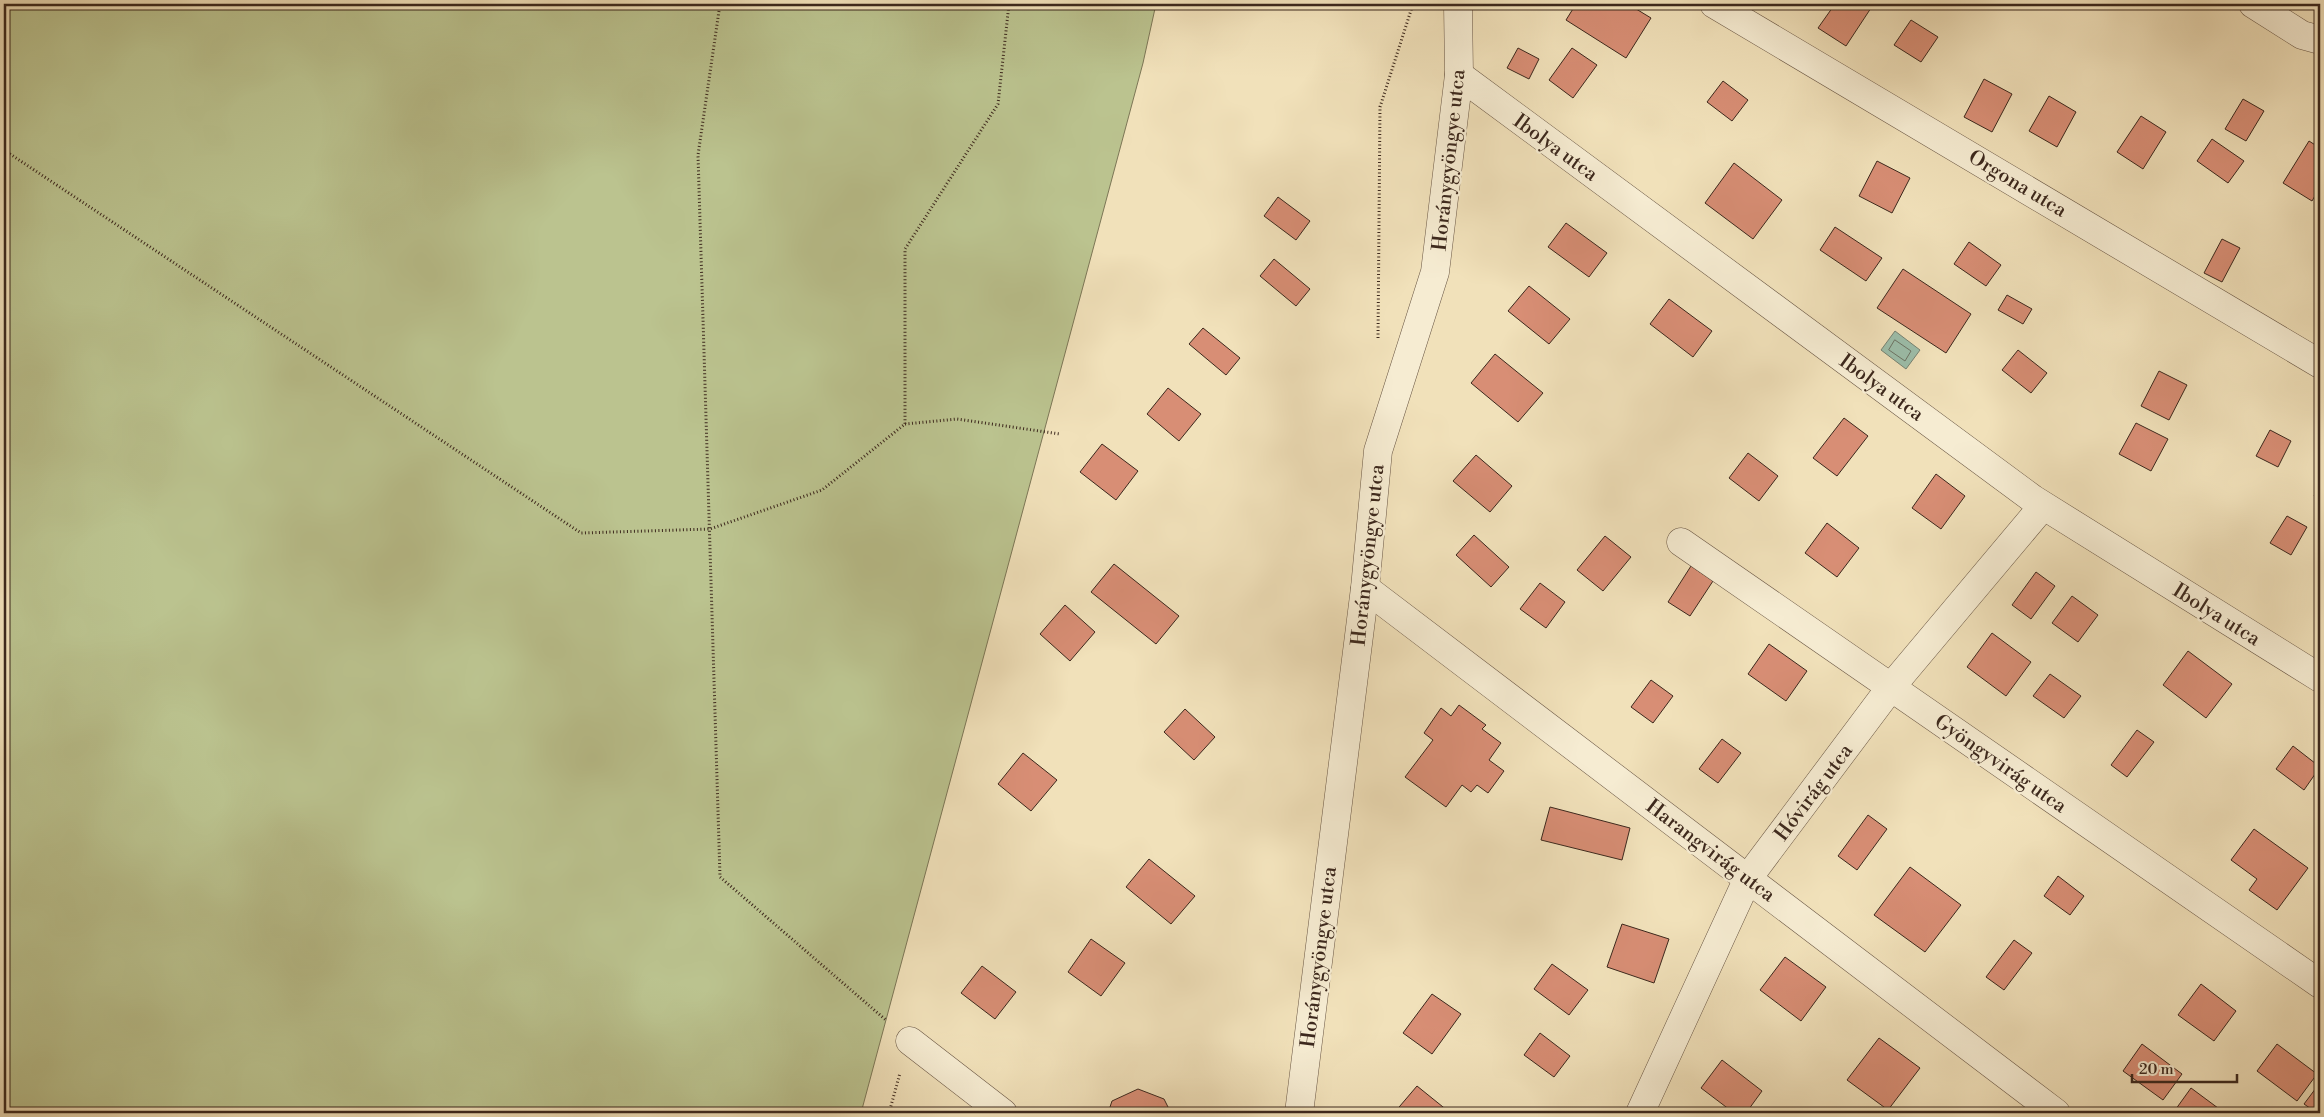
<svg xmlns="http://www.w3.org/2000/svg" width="2324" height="1117" font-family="'Libre Bodoni',serif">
  <rect width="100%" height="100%" fill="#f1e1ba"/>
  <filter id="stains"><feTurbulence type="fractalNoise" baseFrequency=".004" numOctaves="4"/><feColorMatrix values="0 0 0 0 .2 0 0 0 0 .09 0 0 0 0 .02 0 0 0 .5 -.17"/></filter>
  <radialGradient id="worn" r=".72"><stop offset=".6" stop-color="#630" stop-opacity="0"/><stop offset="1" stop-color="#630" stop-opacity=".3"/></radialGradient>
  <path fill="#bbc38f" stroke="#7c7656" d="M4,4h1152l-13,59 -282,1050h-857z"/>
  <path fill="#9cbeaa" stroke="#768272" d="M1895,331l25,19 -14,19 -25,-19z"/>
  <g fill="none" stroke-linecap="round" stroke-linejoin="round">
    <path stroke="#6c7364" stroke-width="1" d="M1895,340l16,11 -6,10 -16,-11z"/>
  </g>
  <g fill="#d88e75" stroke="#3c281d">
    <path d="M1576,4h52l23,14 -25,40 -60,-38z"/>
    <path d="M1835,4h29l7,4 -25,38 -28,-18z"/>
    <path d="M1911,20l27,17 -17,25 -27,-17z"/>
    <path d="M1518,48l21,11 -10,20 -22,-11z"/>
    <path d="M1572,48l25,17 -24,33 -24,-18z"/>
    <path d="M1984,79l28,15 -20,38 -28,-15z"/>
    <path d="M1723,81l25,19 -16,21 -25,-19z"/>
    <path d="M2049,96l27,16 -19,35 -28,-16z"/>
    <path d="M2243,99l21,12 -18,30 -21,-12z"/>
    <path d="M2141,116l25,16 -23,37 -26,-17z"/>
    <path d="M2212,139l32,22 -16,22 -31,-22z"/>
    <path d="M2309,141l11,7v39l-8,14 -29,-18z"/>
    <path d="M1877,161l33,17 -18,35 -33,-17z"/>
    <path d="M1734,163l48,37 -29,39 -48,-36z"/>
    <path d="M1278,197l32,24 -14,19 -32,-24z"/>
    <path d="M1566,223l41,30 -18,24 -41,-30z"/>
    <path d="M1835,227l47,31 -16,23 -46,-31z"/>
    <path d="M2222,239l18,9 -18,34 -18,-9z"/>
    <path d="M1969,242l32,23 -15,21 -32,-22z"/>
    <path d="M1274,259l36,30 -14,17 -36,-30z"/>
    <path d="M1903,269l68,45 -25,39 -69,-45z"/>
    <path d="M1529,286l41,33 -21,25 -41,-33z"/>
    <path d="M2007,295l25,14 -9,15 -25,-14z"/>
    <path d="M1669,299l43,32 -19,26 -43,-33z"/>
    <path d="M1203,328l37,30 -14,17 -37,-31z"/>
    <path d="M2018,350l29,23 -16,20 -29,-23z"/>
    <path d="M1495,354l48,39 -25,29 -47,-39z"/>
    <path d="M2159,371l28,14 -18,35 -28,-14z"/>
    <path d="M1168,388l33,26 -22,27 -32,-27z"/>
    <path d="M1844,418l24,18 -31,40 -24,-18z"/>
    <path d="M2136,423l32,16 -17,32 -32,-17z"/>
    <path d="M2270,430l21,11 -13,26 -22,-11z"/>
    <path d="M1102,444l36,27 -22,29 -36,-28z"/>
    <path d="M1748,453l30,23 -19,25 -30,-23z"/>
    <path d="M1476,455l36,31 -22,26 -37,-31z"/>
    <path d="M1936,474l29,22 -24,33 -29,-21z"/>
    <path d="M2320,487v14l-6,-5z"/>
    <path d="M2287,516l20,11 -16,28 -21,-12z"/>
    <path d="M1827,523l32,25 -22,29 -32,-24z"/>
    <path d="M1474,535l35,32 -18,20 -35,-32z"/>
    <path d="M1605,536l26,21 -28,34 -26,-21z"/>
    <path d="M1114,564l65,52 -23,28 -65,-52z"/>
    <path d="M1691,566l22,15 -23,35 -22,-14z"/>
    <path d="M2036,572l19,14 -24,33 -19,-14z"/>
    <path d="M1540,583l25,19 -19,26 -26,-19z"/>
    <path d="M2072,596l26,19 -20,27 -26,-19z"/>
    <path d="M1065,605l30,27 -25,29 -30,-27z"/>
    <path d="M1992,633l39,29 -25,34 -39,-29z"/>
    <path d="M1769,644l38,27 -21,30 -38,-27z"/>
    <path d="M2188,651l44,33 -26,34 -43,-33z"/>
    <path d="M2050,674l31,22 -17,22 -31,-22z"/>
    <path d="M1651,680l22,16 -20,27 -22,-16z"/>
    <path d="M1459,705l27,20 -4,4 19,14 -12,17 15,11 -16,22 -11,-8 -6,7 -9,-7 -16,22 -41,-30 28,-37 -9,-7 17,-25 10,8z"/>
    <path d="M1185,709l30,28 -21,23 -30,-28z"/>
    <path d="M2137,730l17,12 -27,35 -16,-12z"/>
    <path d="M1722,739l19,14 -23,30 -19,-14z"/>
    <path d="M2293,746l27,21 -16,23 -28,-21z"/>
    <path d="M1023,753l34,27 -26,31 -33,-27z"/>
    <path d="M1550,807l80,21 -8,32 -81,-20z"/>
    <path d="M1868,815l19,14 -30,41 -19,-14z"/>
    <path d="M2254,829l54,39 -31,42 -28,-20 8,-11 -26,-19z"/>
    <path d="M1149,859l46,37 -24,28 -45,-37z"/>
    <path d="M1910,867l51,38 -36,47 -51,-37z"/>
    <path d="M2058,876l26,20 -14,19 -26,-19z"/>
    <path d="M1622,924l47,15 -15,44 -47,-16z"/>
    <path d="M1091,939l34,24 -24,33 -33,-24z"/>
    <path d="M2014,940l18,13 -28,37 -18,-13z"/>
    <path d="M1785,957l41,30 -25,34 -41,-31z"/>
    <path d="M1552,964l36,26 -19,25 -35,-26z"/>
    <path d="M982,966l34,26 -21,27 -34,-26z"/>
    <path d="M2201,984l35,27 -22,30 -36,-26z"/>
    <path d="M1432,994l29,20 -29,40 -29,-21z"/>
    <path d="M1540,1033l30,23 -16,21 -30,-22z"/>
    <path d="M1879,1038l41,30 -32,42 -41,-30z"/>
    <path d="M2142,1044l40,30 -19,26 -40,-29z"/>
    <path d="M2277,1044l40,30 -20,27 -40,-30z"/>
    <path d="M1722,1060l40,31 -16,22h-12l-33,-25z"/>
    <path d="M2319,1084l1,29h-3l-13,-9z"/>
    <path d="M1417,1086l31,25 -2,2h-52z"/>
    <path d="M2191,1088l31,23 -2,2h-47z"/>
    <path d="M1138,1089l26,10 7,14h-63l4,-12z"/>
  </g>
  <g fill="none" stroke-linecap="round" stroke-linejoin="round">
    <g stroke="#695644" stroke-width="29">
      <g id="street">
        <path d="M1714,4l606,360"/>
        <path d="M2253,4l49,31 18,5"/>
        <path d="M1459,75l574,424 287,179"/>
        <path d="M1681,542l639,442"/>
        <path d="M1365,588l691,525"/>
        <path d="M910,1041l93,72"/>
        <path d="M1299,1113l66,-525 13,-137 57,-179 24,-197 -1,-71"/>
        <path d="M1640,1113l108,-235 143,-191 152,-181"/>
      </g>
    </g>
    <g stroke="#3c281d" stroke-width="3" stroke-dasharray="1 2.5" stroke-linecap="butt">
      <path d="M720,4l-22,151 22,722 167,144"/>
      <path d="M4,150l577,383 129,-4 112,-39 83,-66v-175l93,-145 11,-100"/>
      <path d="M1378,338l2,-231 33,-103"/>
      <path d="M905,424l52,-5 103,15"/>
      <path d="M889,1113l11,-40"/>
    </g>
    <use href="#street" stroke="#f6ecd2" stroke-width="28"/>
  </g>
  <g text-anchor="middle" stroke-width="4.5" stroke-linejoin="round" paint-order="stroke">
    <g font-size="20" fill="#3c281d" stroke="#f6ecd2">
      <text transform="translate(1556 147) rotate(36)" y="7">Ibolya utca</text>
      <text transform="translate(1448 160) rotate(-84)" y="7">Horánygyöngye utca</text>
      <text transform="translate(2018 183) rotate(31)" y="7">Orgona utca</text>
      <text transform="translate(1882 387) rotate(36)" y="7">Ibolya utca</text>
      <text transform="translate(1367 555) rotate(-84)" y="7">Horánygyöngye utca</text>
      <text transform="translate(2217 614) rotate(32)" y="7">Ibolya utca</text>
      <text transform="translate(2001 763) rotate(35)" y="7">Gyöngyvirág utca</text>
      <text transform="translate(1813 792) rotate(-53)" y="7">Hóvirág utca</text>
      <text transform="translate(1711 850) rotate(37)" y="7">Harangvirág utca</text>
      <text transform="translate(1318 957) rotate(-83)" y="7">Horánygyöngye utca</text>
    </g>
  </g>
  <rect width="2324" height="1117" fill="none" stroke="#f1e1ba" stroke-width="20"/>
  <rect x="5" y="5" width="2314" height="1107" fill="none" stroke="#3c281d" stroke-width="2.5"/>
  <rect x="10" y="10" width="2304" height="1097" fill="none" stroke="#3c281d"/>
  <path d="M2132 1074v8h105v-8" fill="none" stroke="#3c281d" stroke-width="2.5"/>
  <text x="2139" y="1074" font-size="15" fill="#3c281d" stroke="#f6ecd2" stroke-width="4" paint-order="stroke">20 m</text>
  <rect width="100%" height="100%" filter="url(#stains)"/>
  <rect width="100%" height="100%" fill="url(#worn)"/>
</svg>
